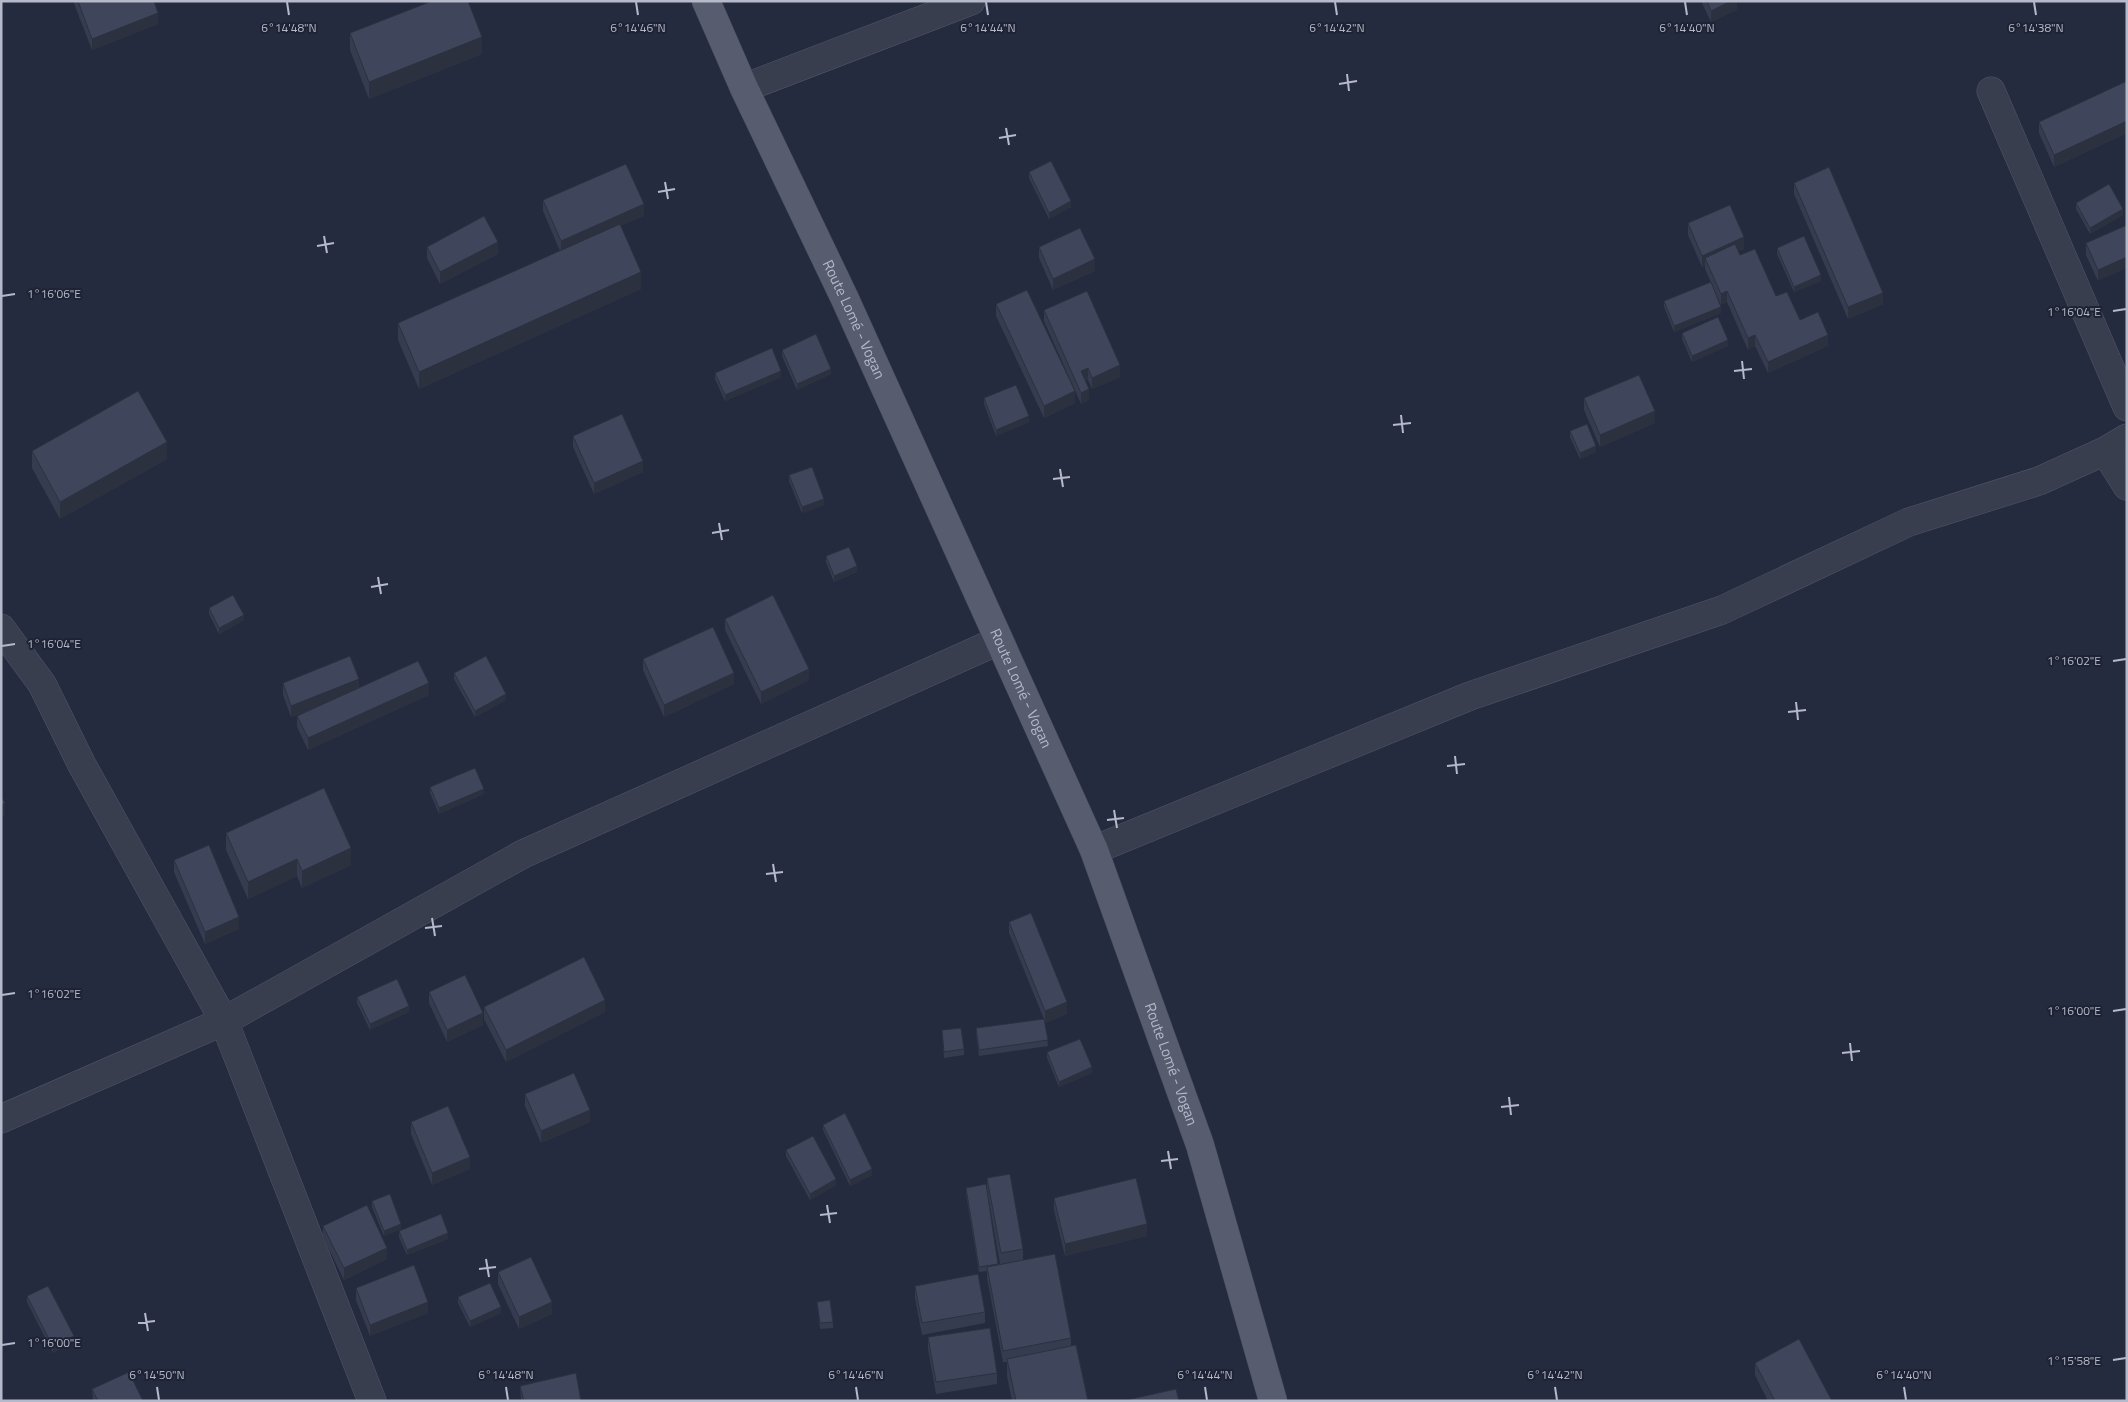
<svg xmlns="http://www.w3.org/2000/svg" width="2128" height="1402" font-family="'Titillium Web',sans-serif">
  <rect width="100%" height="100%" fill="#252b3f"/>
  <g fill="none" stroke-linecap="round" stroke-linejoin="round">
    <g stroke="#515667" stroke-width="29">
      <g id="minor">
        <path d="M744,88l227,-87"/>
        <path d="M1991,91l136,316"/>
        <path d="M2105,451l22,35"/>
        <path d="M1,628l41,56 40,81 142,256 148,380"/>
        <path d="M1094,850l376,-154 252,-86 187,-88 130,-41 66,-30 22,-13"/>
        <path d="M1,1119l223,-98 299,-167 475,-213"/>
      </g>
    </g>
    <g stroke="#424758" stroke-width="29">
      <g id="major">
        <path id="s1" d="M706,1l38,87 101,211 249,551 106,295 73,256"/>
      </g>
    </g>
    <use href="#minor" stroke="#393e4f" stroke-width="28"/>
    <use href="#major" stroke="#575d6f" stroke-width="28"/>
  </g>
  <g fill="#363c4f">
    <path d="M73,1h81l4,23 -66,26z"/>
    <path d="M1701,1h36v9l-26,12z"/>
    <path d="M350,33l132,21 -113,45 -19,-49z"/>
    <path d="M2127,81v52l-73,34 -15,-34v-11z"/>
    <path d="M1029,172l42,35 -22,12 -20,-41z"/>
    <path d="M1794,183l89,121 -35,15 -54,-125z"/>
    <path d="M543,200l101,16 -24,10 21,63 -222,100 -21,-49v-17l162,-72 -17,-40z"/>
    <path d="M2076,203l47,12 -33,19 -14,-25z"/>
    <path d="M1688,223l56,26 -6,2 2,4 36,41 52,50 -60,27 -13,-27 -7,4 -21,-48 -6,3 -16,-36v-3l-3,1 -14,-32z"/>
    <path d="M2127,225l-29,56 -12,-26v-12z"/>
    <path d="M427,247l71,7 -58,30 -13,-26z"/>
    <path d="M1039,247l56,24 -42,19 -14,-32z"/>
    <path d="M1777,248l44,33 -27,11 -17,-38z"/>
    <path d="M1664,301l57,12 -47,19 -10,-25z"/>
    <path d="M996,304l79,99 -31,15 -48,-102z"/>
    <path d="M1044,310l76,67 -28,12 -4,-9 -3,1 4,19 -8,4 -37,-83z"/>
    <path d="M1682,333l46,13 -36,16 -10,-23z"/>
    <path d="M782,350l49,24 -34,16 -15,-34z"/>
    <path d="M715,373l66,4 -56,24 -10,-22z"/>
    <path d="M984,398l45,24 -33,14 -12,-32z"/>
    <path d="M1584,398l71,25 -55,24 -16,-37z"/>
    <path d="M1570,431l26,21 -16,7 -10,-22z"/>
    <path d="M573,436l70,36 -49,22 -21,-47z"/>
    <path d="M32,451l135,8 -107,60 -28,-51z"/>
    <path d="M789,475l35,30 -22,8 -13,-32z"/>
    <path d="M826,556l31,16 -23,10 -8,-20z"/>
    <path d="M209,608l35,12 -25,14 -10,-20z"/>
    <path d="M725,619l84,61 -48,24 -36,-74z"/>
    <path d="M643,659l91,25 -70,33 -21,-47z"/>
    <path d="M454,673l52,27 -31,17 -21,-38z"/>
    <path d="M283,683l76,4 70,8 -121,55 -11,-23v-11l10,-5 -16,6 -8,-22z"/>
    <path d="M430,787l54,7 -45,20 -9,-21z"/>
    <path d="M226,833l125,32 -49,23 -5,-12 -49,23 -22,-49z"/>
    <path d="M174,860l65,69 -34,15 -31,-72z"/>
    <path d="M1009,922l58,92 -22,9 3,23 -69,10 -3,-22v-6l68,-9 -35,-86z"/>
    <path d="M429,992l54,33 -36,17 -18,-39z"/>
    <path d="M357,997l52,15 -39,18 -13,-27z"/>
    <path d="M484,1007l121,5 -99,50 -22,-43z"/>
    <path d="M942,1030l22,19v6l-20,3z"/>
    <path d="M1047,1052l45,21 -33,14 -12,-29z"/>
    <path d="M525,1094l65,28 -49,21 -16,-37z"/>
    <path d="M411,1122l59,47 -38,16 -21,-51z"/>
    <path d="M823,1125l49,50 -22,11 -27,-56z"/>
    <path d="M786,1150l50,35 -26,15 -24,-44z"/>
    <path d="M987,1178l36,71v11l48,78v8l17,55h-76l-5,-25v-14h-4l-16,-84v-7l-8,1 -13,-78v-6l20,-4 12,80h2l-13,-74z"/>
    <path d="M1054,1198l93,38 -82,20 -11,-46z"/>
    <path d="M372,1201l29,28 -17,7 -12,-29z"/>
    <path d="M323,1226l64,33 -43,21 -21,-43z"/>
    <path d="M399,1231l49,8 -41,16 -8,-18z"/>
    <path d="M498,1272l54,42 -33,15 -21,-45z"/>
    <path d="M915,1286l70,26v11l-63,12 -7,-37z"/>
    <path d="M356,1288l72,25 -58,23 -14,-36z"/>
    <path d="M27,1296l47,46 -21,11 -26,-51z"/>
    <path d="M458,1297l43,16 -31,14 -12,-24z"/>
    <path d="M817,1302l16,20v6l-13,1z"/>
    <path d="M928,1337l69,36v11l-61,10 -8,-45z"/>
    <path d="M1755,1363l77,38h-64l-13,-26z"/>
    <path d="M520,1386l61,15h-60z"/>
    <path d="M92,1389l51,12h-50z"/>
  </g>
  <g fill="#2c3140">
    <path d="M1731,1h6v9l-26,12v-11z"/>
    <path d="M158,13v11l-66,26v-11z"/>
    <path d="M482,37v17l-113,45v-17z"/>
    <path d="M2127,121v12l-73,34v-12z"/>
    <path d="M1071,201v6l-22,12v-6z"/>
    <path d="M644,204v12l-83,36v-11z"/>
    <path d="M2123,209v6l-33,19v-6z"/>
    <path d="M1744,237v12l-36,16 -3,-7v8l-3,1v-11z"/>
    <path d="M498,242v12l-58,30v-12z"/>
    <path d="M2127,257v11l-29,13v-11z"/>
    <path d="M1095,259v12l-42,19v-11z"/>
    <path d="M641,272v17l-222,100v-17z"/>
    <path d="M1821,275v6l-27,11v-5z"/>
    <path d="M1727,291v11l-6,3v-11z"/>
    <path d="M1883,293v11l-35,15v-12z"/>
    <path d="M1721,307v6l-47,19v-6z"/>
    <path d="M1755,335v11l-7,4v-12z"/>
    <path d="M1828,335v11l-60,27v-11z"/>
    <path d="M1728,340v6l-36,16v-6z"/>
    <path d="M1120,365v12l-28,12v-11z"/>
    <path d="M1088,368v12l-7,3v-12z"/>
    <path d="M831,369v5l-34,16v-6z"/>
    <path d="M781,371v6l-56,24v-6z"/>
    <path d="M1089,389v11l-8,4v-11z"/>
    <path d="M1075,391v12l-31,15v-12z"/>
    <path d="M1655,411v12l-55,24v-12z"/>
    <path d="M1029,416v6l-33,14v-6z"/>
    <path d="M167,442v17l-107,60v-17z"/>
    <path d="M1596,446v6l-16,7v-6z"/>
    <path d="M643,461v11l-49,22v-11z"/>
    <path d="M824,499v6l-22,8v-6z"/>
    <path d="M857,566v6l-23,10v-6z"/>
    <path d="M244,615v5l-25,14v-6z"/>
    <path d="M809,669v11l-48,24v-12z"/>
    <path d="M734,673v11l-70,33v-12z"/>
    <path d="M359,679v11l-68,27v-11z"/>
    <path d="M429,683v12l-121,55v-12z"/>
    <path d="M506,694v6l-31,17v-6z"/>
    <path d="M484,789v5l-45,20v-6z"/>
    <path d="M5,803v12l-4,2v-12z"/>
    <path d="M351,848v17l-49,23v-17z"/>
    <path d="M297,859v17l-49,23v-17z"/>
    <path d="M239,917v12l-34,15v-12z"/>
    <path d="M605,1000v12l-99,50v-12z"/>
    <path d="M1067,1002v12l-22,9v-12z"/>
    <path d="M409,1006v6l-39,18v-6z"/>
    <path d="M483,1013v12l-36,17v-12z"/>
    <path d="M1092,1067v6l-33,14v-5z"/>
    <path d="M590,1110v12l-49,21v-12z"/>
    <path d="M470,1157v12l-38,16v-12z"/>
    <path d="M872,1169v6l-22,11v-6z"/>
    <path d="M836,1179v6l-26,15v-6z"/>
    <path d="M401,1224v5l-17,7v-5z"/>
    <path d="M1147,1224v12l-82,20v-12z"/>
    <path d="M448,1233v6l-41,16v-5z"/>
    <path d="M387,1248v11l-43,21v-12z"/>
    <path d="M428,1302v11l-58,23v-11z"/>
    <path d="M552,1302v12l-33,15v-12z"/>
    <path d="M501,1307v6l-31,14v-6z"/>
    <path d="M74,1336v6l-21,11v-6z"/>
  </g>
  <g fill="#3f465c" stroke="#2c3140">
    <path d="M78,1h76l4,12 -66,26z"/>
    <path d="M432,1h36l14,36 -113,45 -19,-49z"/>
    <path d="M1707,1h24l-20,10z"/>
    <path d="M2127,81v40l-73,34 -15,-33z"/>
    <path d="M1051,161l20,40 -22,12 -20,-41z"/>
    <path d="M626,164l18,40 -83,37 -18,-41z"/>
    <path d="M1829,167l54,126 -35,14 -54,-124z"/>
    <path d="M2109,184l14,25 -33,19 -14,-25z"/>
    <path d="M1730,205l14,32 -42,19 -14,-33z"/>
    <path d="M484,216l14,26 -58,30 -13,-25z"/>
    <path d="M620,224l21,48 -222,100 -21,-49z"/>
    <path d="M2127,225v32l-29,13 -12,-27z"/>
    <path d="M1080,228l15,31 -42,20 -14,-32z"/>
    <path d="M1804,236l17,39 -27,12 -17,-39z"/>
    <path d="M1735,244l5,11 15,-6 21,47 11,-4 13,28 18,-8 10,23 -60,27 -13,-27 -7,3 -21,-47 -6,3 -16,-36z"/>
    <path d="M1711,282l10,25 -47,19 -10,-25z"/>
    <path d="M1027,290l48,101 -31,15 -48,-102z"/>
    <path d="M1087,291l33,74 -28,13 -4,-10 -7,3 8,18 -8,4 -37,-83z"/>
    <path d="M1718,317l10,23 -36,16 -10,-23z"/>
    <path d="M816,334l15,35 -34,15 -15,-34z"/>
    <path d="M772,348l9,23 -56,24 -10,-22z"/>
    <path d="M1639,375l16,36 -55,24 -16,-37z"/>
    <path d="M1016,385l13,31 -33,14 -12,-32z"/>
    <path d="M138,391l29,51 -107,60 -28,-51z"/>
    <path d="M622,414l21,47 -49,22 -21,-47z"/>
    <path d="M1587,424l9,22 -16,7 -10,-22z"/>
    <path d="M812,467l12,32 -22,8 -13,-32z"/>
    <path d="M849,547l8,19 -23,10 -8,-20z"/>
    <path d="M233,595l11,20 -25,13 -10,-20z"/>
    <path d="M773,595l36,74 -48,23 -36,-73z"/>
    <path d="M713,627l21,46 -70,32 -21,-46z"/>
    <path d="M350,656l9,23 -68,27 -8,-23z"/>
    <path d="M486,656l20,38 -31,17 -21,-38z"/>
    <path d="M418,661l11,22 -121,55 -11,-22z"/>
    <path d="M475,768l9,21 -45,19 -9,-21z"/>
    <path d="M324,788l27,60 -49,23 -5,-12 -49,23 -22,-49z"/>
    <path d="M1,796l4,7 -4,2z"/>
    <path d="M209,845l30,72 -34,15 -31,-72z"/>
    <path d="M1031,913l36,89 -22,9 -36,-89z"/>
    <path d="M584,957l21,43 -99,50 -22,-43z"/>
    <path d="M465,975l18,38 -36,17 -18,-38z"/>
    <path d="M397,979l12,27 -39,18 -13,-27z"/>
    <path d="M1044,1019l4,21 -69,10 -3,-22z"/>
    <path d="M961,1028l3,21 -20,3 -2,-22z"/>
    <path d="M1080,1039l12,28 -33,15 -12,-30z"/>
    <path d="M574,1073l16,37 -49,21 -16,-37z"/>
    <path d="M448,1106l22,51 -38,16 -21,-51z"/>
    <path d="M845,1113l27,56 -22,11 -27,-55z"/>
    <path d="M813,1136l23,43 -26,15 -24,-44z"/>
    <path d="M1010,1174l13,75 -22,4 -14,-75z"/>
    <path d="M1136,1178l11,46 -82,20 -11,-46z"/>
    <path d="M986,1184l12,80 -19,3 -13,-79z"/>
    <path d="M390,1194l11,30 -17,7 -12,-30z"/>
    <path d="M367,1205l20,43 -43,20 -21,-42z"/>
    <path d="M441,1214l7,19 -41,17 -8,-19z"/>
    <path d="M1055,1254l16,84 -68,13 -16,-84z"/>
    <path d="M531,1257l21,45 -33,15 -21,-45z"/>
    <path d="M414,1265l14,37 -58,23 -14,-37z"/>
    <path d="M978,1274l7,38 -63,11 -7,-37z"/>
    <path d="M490,1283l11,24 -31,14 -12,-24z"/>
    <path d="M48,1286l26,50 -21,11 -26,-51z"/>
    <path d="M830,1300l3,22 -13,1 -3,-21z"/>
    <path d="M990,1328l7,45 -61,9 -8,-45z"/>
    <path d="M1799,1339l33,62h-57l-20,-38z"/>
    <path d="M1076,1345l12,56h-72l-9,-42z"/>
    <path d="M129,1372l14,29h-45l-6,-12z"/>
    <path d="M576,1373l5,28h-57l-4,-15z"/>
    <path d="M1176,1389l3,12h-57z"/>
  </g>
  <path fill="none" stroke="#b5b9ca" stroke-width="2" d="M287,2l2,13M636,2l2,13M986,2l2,13M1335,2l2,13M1685,2l2,13M2034,2l2,13M1347,74l2,17M1339,84l18,-3M1006,128l3,17M999,138l17,-3M665,182l3,17M658,192l17,-3M324,236l3,17M317,246l17,-3M2,296l13,-2M2113,311l13,-2M1742,361l2,18M1734,371l18,-2M1401,415l2,18M1393,425l18,-2M1060,469l3,18M1053,479l17,-2M719,523l3,17M712,533l17,-3M378,577l3,17M371,587l17,-3M2,646l13,-2M2113,661l13,-2M1796,702l2,18M1788,712l18,-2M1455,756l2,18M1447,766l18,-2M1114,810l3,18M1107,820l17,-2M773,864l3,18M766,874l17,-2M432,918l3,18M425,928l17,-2M2,995l13,-2M2113,1011l13,-2M1850,1043l2,18M1842,1053l18,-2M1509,1097l2,18M1501,1107l18,-2M1168,1151l3,18M1161,1161l17,-2M827,1205l3,18M820,1215l17,-2M486,1259l3,18M479,1269l17,-2M145,1313l3,18M138,1323l17,-2M2,1345l13,-2M2113,1360l13,-2M157,1387l2,13M506,1387l2,13M856,1387l2,13M1205,1387l2,13M1555,1387l2,13M1904,1387l2,13"/>
  <g text-anchor="middle" stroke-width="4" stroke-linejoin="round" paint-order="stroke">
    <g font-size="15" fill="#b5b9ca" stroke="#1e2334">
      <text dy="5" stroke="none"><textPath href="#s1" startOffset="351">Route Lomé - Vogan</textPath></text>
      <text dy="5" stroke="none"><textPath href="#s1" startOffset="756">Route Lomé - Vogan</textPath></text>
      <text dy="5" stroke="none"><textPath href="#s1" startOffset="1161">Route Lomé - Vogan</textPath></text>
    </g>
  </g>
  <g font-size="12" text-anchor="middle" fill="#b5b9ca" stroke="#1e2334" stroke-width="4" stroke-linejoin="round" paint-order="stroke">
    <text x="289" y="32">6°14'48"N</text>
    <text x="638" y="32">6°14'46"N</text>
    <text x="988" y="32">6°14'44"N</text>
    <text x="1337" y="32">6°14'42"N</text>
    <text x="1687" y="32">6°14'40"N</text>
    <text x="2036" y="32">6°14'38"N</text>
    <text x="54" y="298">1°16'06"E</text>
    <text x="2074" y="316">1°16'04"E</text>
    <text x="54" y="648">1°16'04"E</text>
    <text x="2074" y="665">1°16'02"E</text>
    <text x="54" y="998">1°16'02"E</text>
    <text x="2074" y="1015">1°16'00"E</text>
    <text x="54" y="1347">1°16'00"E</text>
    <text x="2074" y="1365">1°15'58"E</text>
    <text x="157" y="1379">6°14'50"N</text>
    <text x="506" y="1379">6°14'48"N</text>
    <text x="856" y="1379">6°14'46"N</text>
    <text x="1205" y="1379">6°14'44"N</text>
    <text x="1555" y="1379">6°14'42"N</text>
    <text x="1904" y="1379">6°14'40"N</text>
  </g>
  <rect width="2128" height="1402" fill="none" stroke="#b5b9ca" stroke-width="5"/>
</svg>
